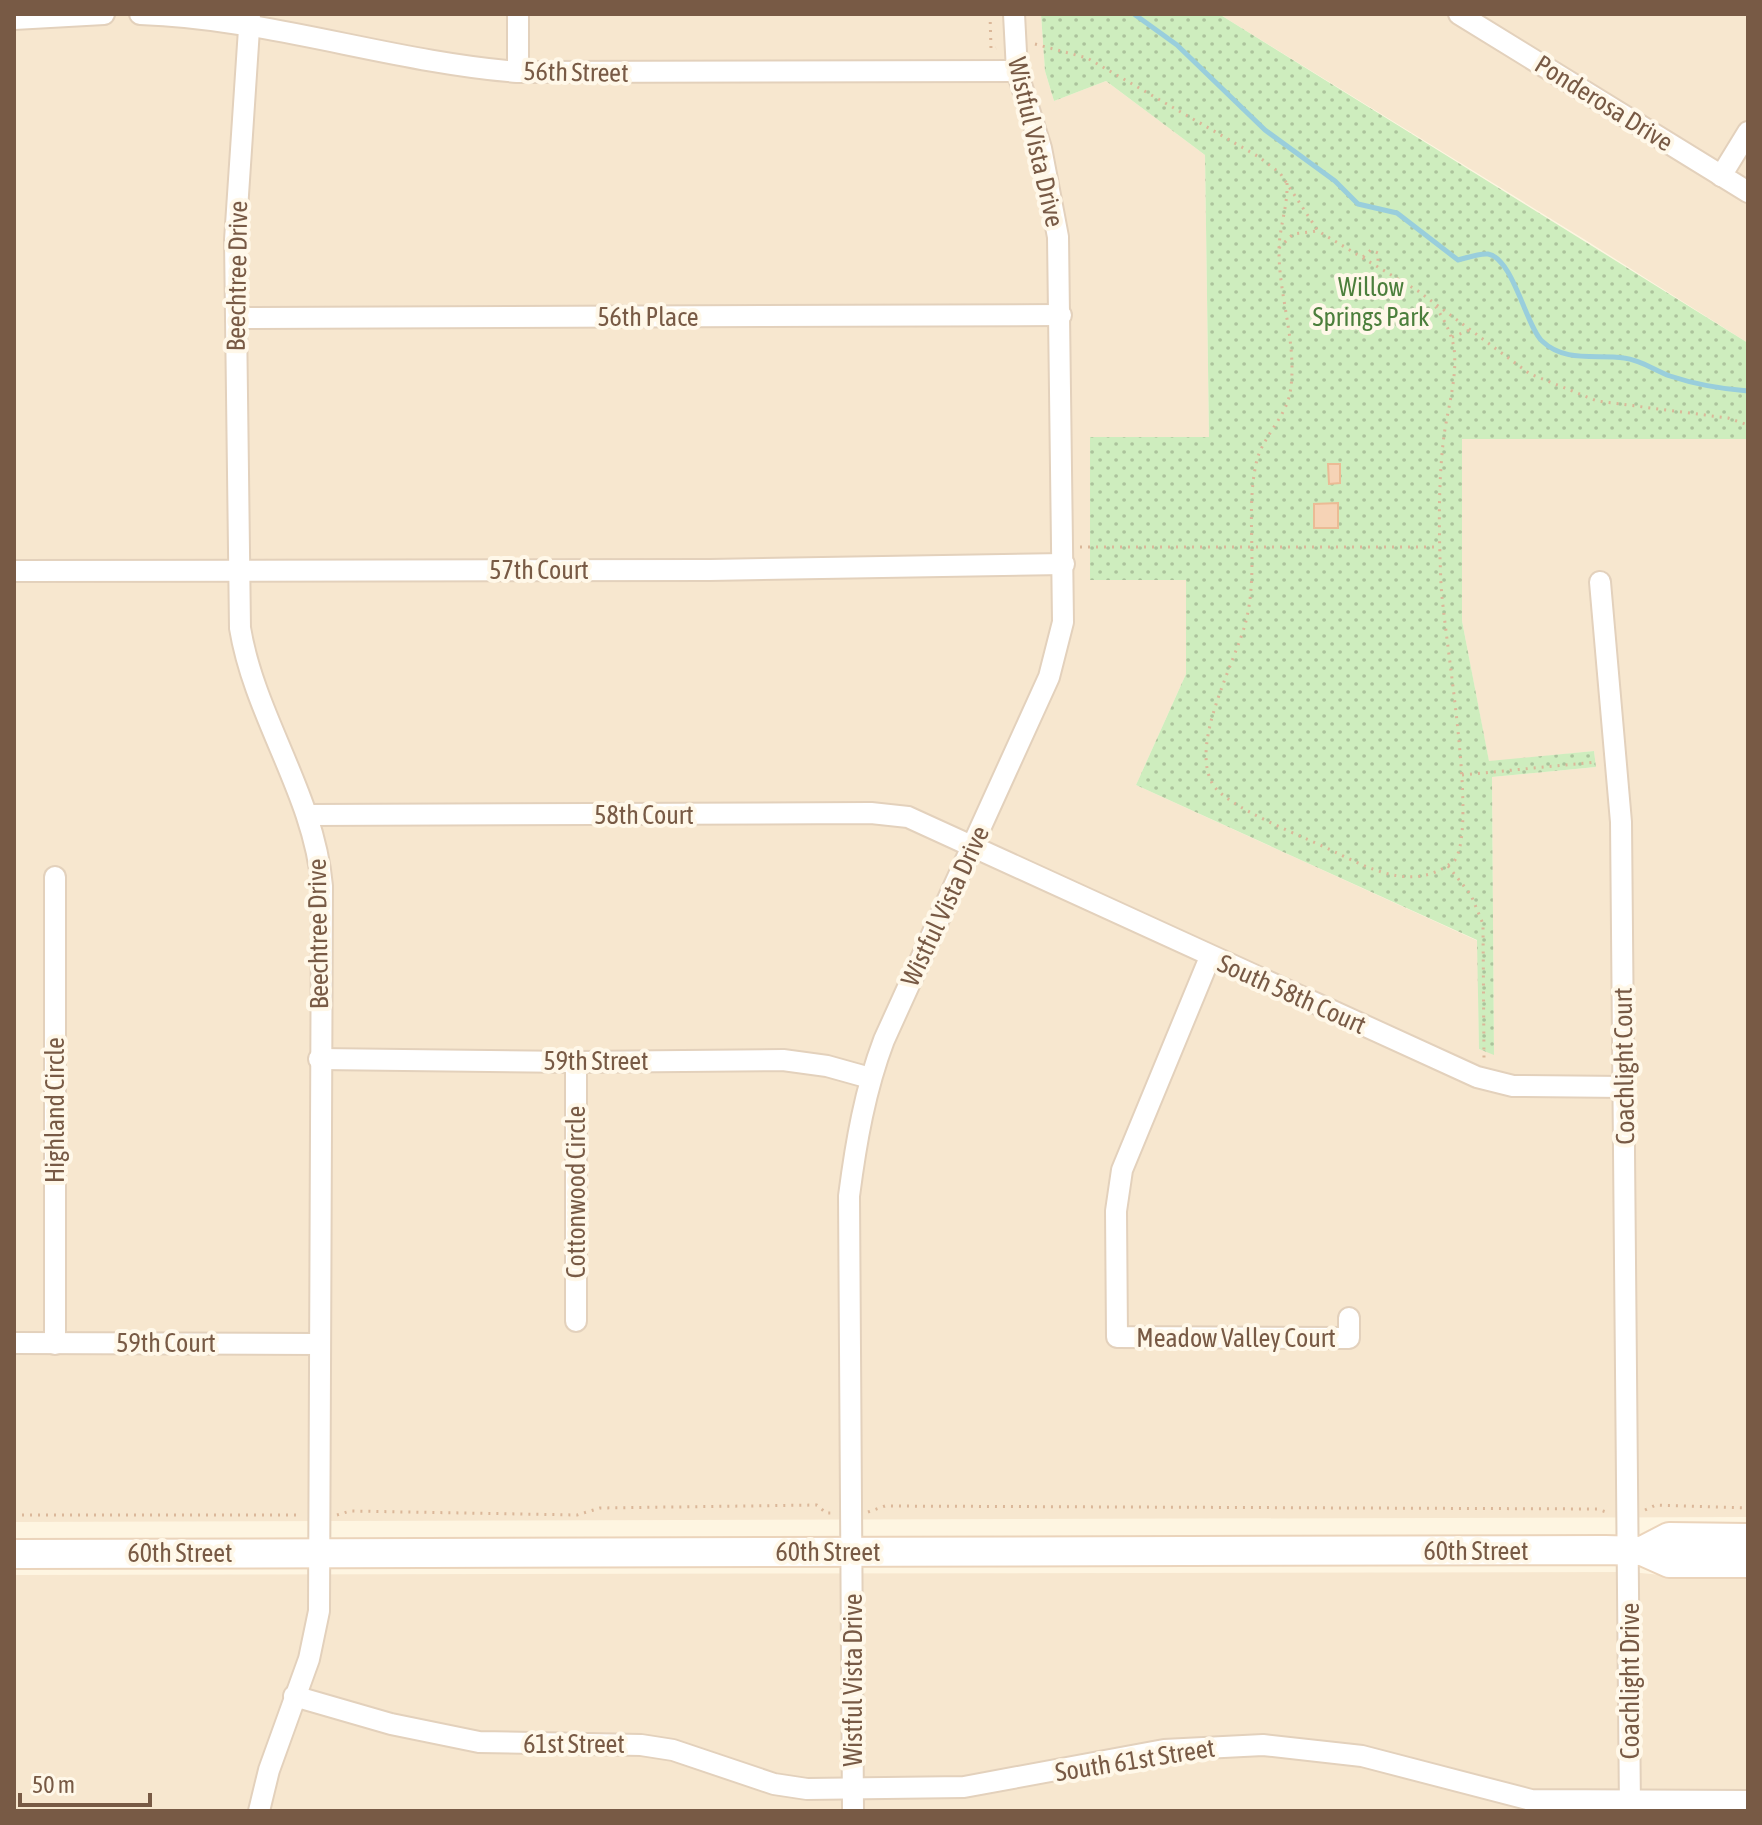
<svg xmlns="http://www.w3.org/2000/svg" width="1762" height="1825" font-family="'Asap Condensed',sans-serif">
  <defs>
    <pattern id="park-dots" width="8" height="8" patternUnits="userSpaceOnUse" patternTransform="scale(2)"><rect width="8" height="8" fill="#ceedbe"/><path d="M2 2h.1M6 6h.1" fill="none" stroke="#acc39c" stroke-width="1.8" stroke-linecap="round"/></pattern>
  </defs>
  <rect width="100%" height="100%" fill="#fef5e1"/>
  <g fill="#f7e7cf">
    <path d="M104,14h937l4,57 9,30 52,-20 99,74 4,282h-118l95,143v94l-50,111 342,156 1,108 15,5 -2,-277 104,-10 -2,-16 -105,11 -27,-141v-182h286v1078l-1734,5v-1503z"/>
    <path d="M1219,14h529v329l-161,-102z"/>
    <path d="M1630,1572l52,5h66v234h-1734v-236z"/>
  </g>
  <path fill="url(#park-dots)" d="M1041,14h178l529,329v96h-286v182l27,140 105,-10 2,16 -104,10 2,278 -15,-6 -2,-109 -341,-155 50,-111v-94h-96v-143h119l-4,-282 -99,-74 -52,20 -9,-30z"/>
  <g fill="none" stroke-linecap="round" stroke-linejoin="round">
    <path stroke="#99cedc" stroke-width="5" d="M1134,14l43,31 88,85 70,51 23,23 39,9 61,47c8,-2 22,-7 30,-6 25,4 38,72 54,87 23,22 54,13 82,17 17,2 30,12 46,18 24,8 52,13 78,15"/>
  </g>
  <g fill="#f6d3b6" stroke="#ebbb95" stroke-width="2">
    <path d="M1328,464h12v19l-11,1z"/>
    <path d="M1338,503v25h-24v-24z"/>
  </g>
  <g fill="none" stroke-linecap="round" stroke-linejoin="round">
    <g stroke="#e3d1bc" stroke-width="24">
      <g id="street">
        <path d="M140,14c128,4 251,48 378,58l499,-1"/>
        <path d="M250,14l-15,226 5,388c15,90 74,166 82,258l-3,725 -10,48 -40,111 -10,41"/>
        <path d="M518,14v58"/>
        <path d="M1459,14l289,178"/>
        <path d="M14,19l90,-5"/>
        <path d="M1721,176l27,-44"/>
        <path d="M236,318l825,-3"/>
        <path d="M14,571l696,-1 354,-6"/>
        <path d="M1600,582l21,240 9,989"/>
        <path d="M308,815l563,-2 37,4 569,260 36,9 111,1"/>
        <path d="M55,877v467"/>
        <path d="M1210,957l-88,213 -6,41 1,126 232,1v-20"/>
        <path d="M319,1059l257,3 207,-2 44,6 43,12"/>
        <path d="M576,1321v-259"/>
        <path d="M14,1343l305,1"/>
        <path d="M294,1696l97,28 88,18 162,3 32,5 101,34 33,5 157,-2 200,-37 99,-5 99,11 169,44 217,1"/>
        <path d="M853,1811l-4,-615c7,-54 16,-106 35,-156l165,-363 14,-55 -5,-385 -17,-89 -24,-77 -3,-57"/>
      </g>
    </g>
    <g stroke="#ebd4bb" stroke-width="32">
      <g id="secondary">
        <path d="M1642,1551l27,-14 79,1"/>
        <path d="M14,1554l1591,-4 37,1 27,12h79"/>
      </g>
    </g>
    <g stroke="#dbb799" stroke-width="3" stroke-dasharray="2 6" stroke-linecap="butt">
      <path d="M990,14l1,35 5,-1"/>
      <path d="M1035,44l52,14 172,99 21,16 38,58 100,60 112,83 67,27 131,17 20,7"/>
      <path d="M1287,183c1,25 -9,47 -8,72 1,45 19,94 11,138 -5,26 -29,45 -34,71 -11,51 3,105 -10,157 -11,43 -56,120 -34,162 12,24 98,56 125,70 39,19 80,39 118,7 23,-36 -11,-223 -14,-276 -2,-46 -3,-94 2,-140 3,-31 15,-65 11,-96 -3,-17 -11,-30 -20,-44"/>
      <path d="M1279,248l14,-14 24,-3"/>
      <path d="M1363,257l8,-7 7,3v14"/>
      <path d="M1452,337l18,-7"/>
      <path d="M1080,547h360"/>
      <path d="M1462,775l134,-13"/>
      <path d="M1448,866l23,29 12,29 1,135"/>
      <path d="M1645,1510l11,-5 92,3"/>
      <path d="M868,1512l17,-6 712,3 12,4"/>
      <path d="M14,1515h288"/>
      <path d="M337,1515l13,-4 227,4 23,-7 217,-3 9,8h6"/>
    </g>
    <use href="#street" stroke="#fff" stroke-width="20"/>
    <use href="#secondary" stroke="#fff" stroke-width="28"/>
  </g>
  <g text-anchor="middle" stroke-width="8" stroke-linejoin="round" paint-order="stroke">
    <g font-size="26" fill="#785a45" stroke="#fff8e9">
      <text transform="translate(576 72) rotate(1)" y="9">56th Street</text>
      <text transform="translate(1604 103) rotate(32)" y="9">Ponderosa Drive</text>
      <text transform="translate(1036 142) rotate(77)" y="9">Wistful Vista Drive</text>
      <text transform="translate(237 276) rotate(-89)" y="9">Beechtree Drive</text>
      <text x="648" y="326">56th Place</text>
      <text x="539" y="579">57th Court</text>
      <text x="644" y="824">58th Court</text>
      <text transform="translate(945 906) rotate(-65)" y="9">Wistful Vista Drive</text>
      <text transform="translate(318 934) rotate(-91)" y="9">Beechtree Drive</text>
      <text transform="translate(1292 994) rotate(24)" y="9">South 58th Court</text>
      <text x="596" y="1070">59th Street</text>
      <text transform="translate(1624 1066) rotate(-91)" y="9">Coachlight Court</text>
      <text transform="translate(55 1110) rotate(-90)" y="9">Highland Circle</text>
      <text transform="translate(576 1192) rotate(-90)" y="9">Cottonwood Circle</text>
      <text x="1236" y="1347">Meadow Valley Court</text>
      <text x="166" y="1352">59th Court</text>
      <text x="1476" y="1560">60th Street</text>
      <text x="828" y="1561">60th Street</text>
      <text x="180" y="1562">60th Street</text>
      <text transform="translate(853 1680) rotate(-90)" y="9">Wistful Vista Drive</text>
      <text transform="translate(1630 1681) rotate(-90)" y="9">Coachlight Drive</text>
      <text x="574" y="1753">61st Street</text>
      <text transform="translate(1135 1760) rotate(-9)" y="9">South 61st Street</text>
    </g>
    <g font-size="26" fill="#4c7f3c" stroke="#fff8e9">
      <text x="1371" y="296">Willow<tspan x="1371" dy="30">Springs Park</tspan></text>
    </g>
  </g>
  <rect width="1762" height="1825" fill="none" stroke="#785a45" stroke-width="32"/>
  <path d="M20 1793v12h130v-12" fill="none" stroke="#785a45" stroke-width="4"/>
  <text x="32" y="1793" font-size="24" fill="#785a45" stroke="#fff8e9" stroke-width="6" paint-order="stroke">50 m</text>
</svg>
